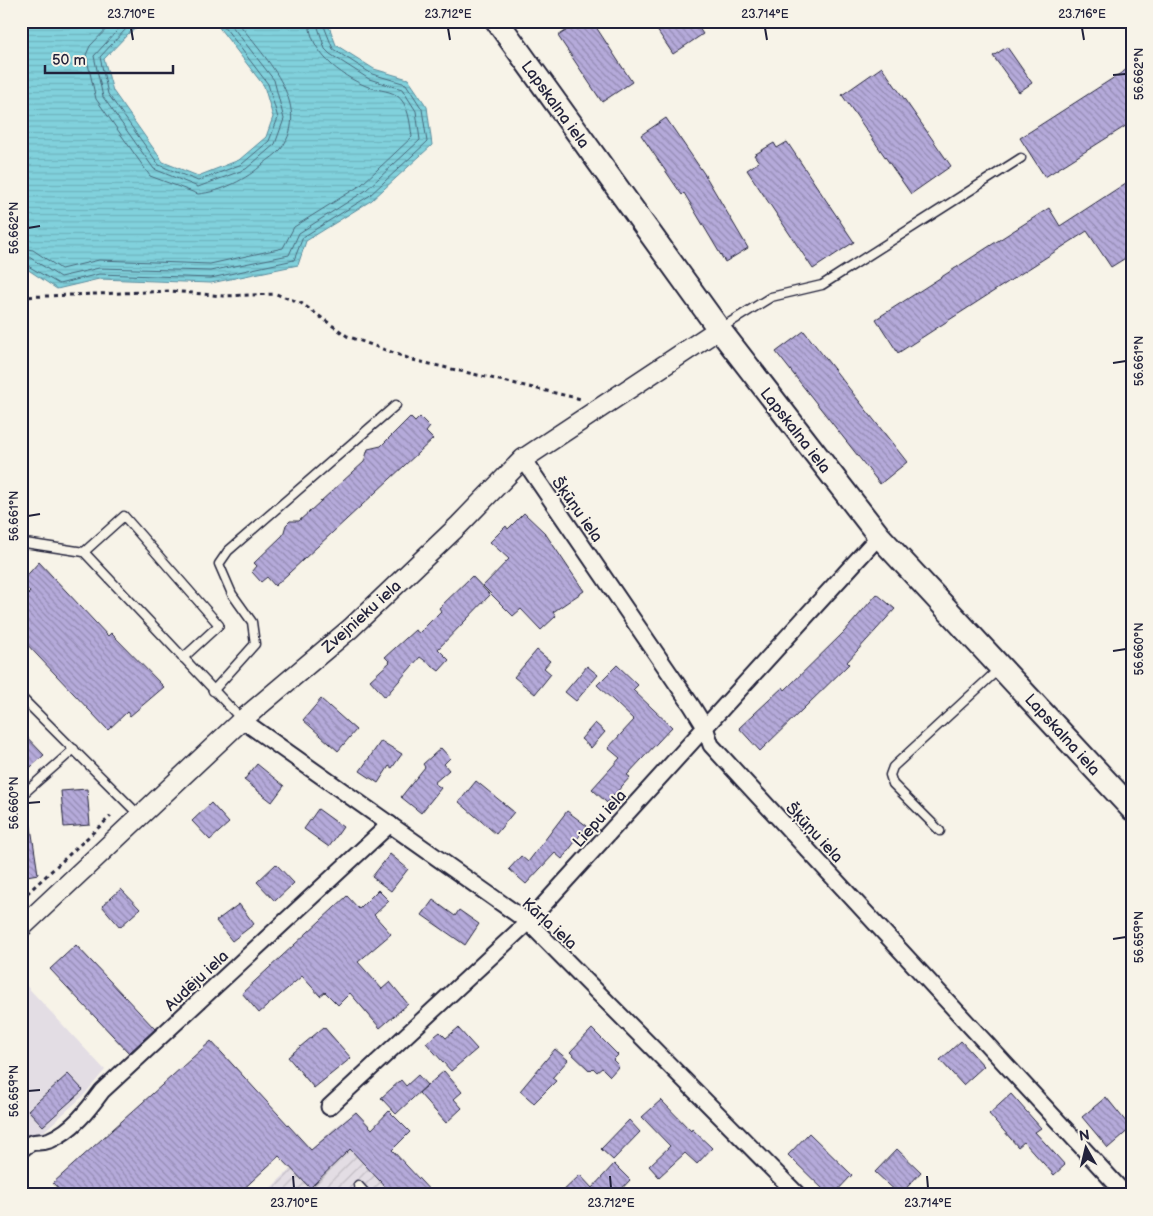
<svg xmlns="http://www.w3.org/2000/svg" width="1153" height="1216" font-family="'Balsamiq Sans',sans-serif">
  <defs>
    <pattern id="industrial-furrows" width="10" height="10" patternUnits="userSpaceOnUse" patternTransform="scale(1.25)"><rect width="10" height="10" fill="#e3dde4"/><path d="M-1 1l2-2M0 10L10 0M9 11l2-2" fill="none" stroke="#c2bdc4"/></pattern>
    <pattern id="water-rules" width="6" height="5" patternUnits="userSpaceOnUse" patternTransform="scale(1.25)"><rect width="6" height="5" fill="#81d1dc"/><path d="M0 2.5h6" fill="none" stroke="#6fb3be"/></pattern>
    <pattern id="building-back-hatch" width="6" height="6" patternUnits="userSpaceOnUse" patternTransform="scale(1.25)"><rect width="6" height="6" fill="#b5aada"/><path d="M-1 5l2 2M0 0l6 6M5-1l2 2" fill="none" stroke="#938ab2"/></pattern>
  </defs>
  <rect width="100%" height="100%" fill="#f7f3e8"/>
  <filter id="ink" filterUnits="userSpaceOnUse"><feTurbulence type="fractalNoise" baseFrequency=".02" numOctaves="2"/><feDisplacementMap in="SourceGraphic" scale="10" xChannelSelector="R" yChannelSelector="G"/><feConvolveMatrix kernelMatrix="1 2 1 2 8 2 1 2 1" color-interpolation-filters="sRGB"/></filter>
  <g filter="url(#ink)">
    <path fill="#e3dde4" d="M21,980l84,90 -22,26 -62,56z"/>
    <path fill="url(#industrial-furrows)" d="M347,1118l73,77h-157l67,-63z"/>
    <path fill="url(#water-rules)" stroke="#5b8b9c" d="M21,21h126l-18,12 -25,26 9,32 50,71 35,14 41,-16 27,-23 7,-20 -9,-31 -50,-65h113l9,24 38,24 34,10 19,28 5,38 -60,55 -66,41 -8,24 -87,18 -112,-4 -42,10 -36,-24z"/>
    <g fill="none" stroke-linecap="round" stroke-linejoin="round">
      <g stroke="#48687b" stroke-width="1">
        <path d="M114,21l-24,25 -4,9 10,44 54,77 48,18c23,-2 49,-15 65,-30 6,-5 13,-9 18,-15 33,-45 -19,-94 -44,-128"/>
        <path d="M126,21l-32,35 9,41 51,72 44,18 48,-18 29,-25 9,-25 -10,-39 -46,-59"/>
        <path d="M138,21l-12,8 -26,28 8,37 51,71 39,16 44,-17 27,-23 9,-23 -10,-34 -48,-63"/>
        <path d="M21,248l12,2 28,19 38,-9 111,4 73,-16 11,-21 67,-42 51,-48c-2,-13 -3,-34 -16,-42 -8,-5 -21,-5 -30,-9 -26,-11 -56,-33 -57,-65"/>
        <path d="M21,255l8,2 31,20 39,-9 111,3 79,-16 10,-22 66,-42 55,-51 -4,-29 -14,-22 -33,-10 -39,-25 -5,-5 -9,-28"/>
        <path d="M21,262l38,22 40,-10 112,4 83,-18 9,-23 66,-41 58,-54 -5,-33 -16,-25 -34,-10 -39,-25 -11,-28"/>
      </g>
    </g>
    <g fill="url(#building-back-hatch)" stroke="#22223b">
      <path d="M581,21h11l40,61 -30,20 -44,-66z"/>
      <path d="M651,21h43l9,13 -30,20z"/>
      <path d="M1007,47l25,36 -13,9 -26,-36z"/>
      <path d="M1132,66v56l-87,55 -25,-39z"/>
      <path d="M882,67l69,99 -40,28 -69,-99z"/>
      <path d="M666,118l39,57 43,73 -23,14 -41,-69 -2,2 -41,-60z"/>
      <path d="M787,142l67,100 -41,27 -66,-99 12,-8 -5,-7 20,-12 3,5z"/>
      <path d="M1132,179v75l-21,13 -24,-36 -189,122 -22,-34 173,-111 11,18z"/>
      <path d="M804,331l103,131 -27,22 -104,-132z"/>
      <path d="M410,417l5,5 5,-5 10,10 -4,5 7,7 -158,147 -8,-9 -6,5 -9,-10 5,-6 -3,-3 29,-28 3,-10 4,-4h9l65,-59 4,-13 13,-3z"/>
      <path d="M524,513l21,20 39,58 -31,21 3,4 -15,14 -20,-21 -8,7 -30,-30 26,-27 -19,-17 16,-16 2,3z"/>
      <path d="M39,562l69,74 3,-3 53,54 -34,29 -3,-4 -19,18 -87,-92v-37l9,-9 -9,-10z"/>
      <path d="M472,576l18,19 -52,54 11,11 -10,11 -19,-14 -35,40 -15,-17 20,-18 -5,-5 30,-27 4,3 22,-22 -2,-3z"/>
      <path d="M877,594l18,15 -48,53 2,2 -89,87 -21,-23 44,-41 2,3 59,-58z"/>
      <path d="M537,650l13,11 -6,7 7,6 -16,20 -21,-17z"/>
      <path d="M617,665l21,20 -5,5 39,37 -45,48 3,2 -23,26 -15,-14 28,-31 -12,-10 26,-28 -37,-35z"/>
      <path d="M587,666l11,9 -22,26 -11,-9z"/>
      <path d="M321,699l35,31 -18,21 -35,-31z"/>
      <path d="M595,723l10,9 -14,16 -10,-9z"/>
      <path d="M21,731l23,24 -23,21z"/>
      <path d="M381,741l21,13 -10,14 -3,-2 -11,17 -18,-12z"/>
      <path d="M441,748l9,10 -6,6 5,6 -15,13 7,5 -20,25 -20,-16 24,-30 -2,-3z"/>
      <path d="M257,764l27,22 -12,16 -28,-22z"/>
      <path d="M476,781l38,31 -18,22 -37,-32z"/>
      <path d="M87,789l3,36 -26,2 -3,-36z"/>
      <path d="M211,803l18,20 -19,17 -18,-19z"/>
      <path d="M318,809l25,18 -14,20 -25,-18z"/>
      <path d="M567,811l20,15 -25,33 -7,-6 -29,31 -17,-15 12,-13 7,6z"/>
      <path d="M29,814l9,60 -17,3v-62z"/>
      <path d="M390,854l18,15 -17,22 -19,-14z"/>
      <path d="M276,864l18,19 -19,18 -18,-19z"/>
      <path d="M121,889l19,20 -20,18 -18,-21z"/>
      <path d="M378,890l11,11 -15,14 17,19 -33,28 24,27 8,-7 18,22 -28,24 -30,-35 -12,12 -13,-13 -5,4 -18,-20 -43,37 -17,-20 105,-97 12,13z"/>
      <path d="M433,900l22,16 4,-6 20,14 -14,21 -43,-30z"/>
      <path d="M239,904l15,20 -22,17 -16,-20z"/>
      <path d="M76,945l79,84 -26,24 -79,-84z"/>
      <path d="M324,1027l27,31 -37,30 -26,-31z"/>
      <path d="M458,1028l19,21 -26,22 -25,-28 14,-11 6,6z"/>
      <path d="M592,1029l26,26 -5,5 6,6 -9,10 -8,-8 -5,4 -4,-4 -3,3 -20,-19z"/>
      <path d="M211,1041l100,109 45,-38 16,17 17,-18 21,21 -18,18 42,45h-41l-43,-46 -40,39 -31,-32 -42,39h-173l-11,-12z"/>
      <path d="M961,1041l23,25 -21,19 -23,-25z"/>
      <path d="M555,1049l13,11 -16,18 4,3 -22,22 -14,-12z"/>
      <path d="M444,1071l18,21 -8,7 8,9 -16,15 -27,-30z"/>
      <path d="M68,1074l15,16 -40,36 -15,-16z"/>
      <path d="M418,1075l9,10 -31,29 -15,-16 20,-18 5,6z"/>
      <path d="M1011,1094l30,34 -6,4 30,33 -11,10 -30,-33 -6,5 -29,-33z"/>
      <path d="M1106,1097l25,31 -23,20 -26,-31z"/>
      <path d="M661,1100l30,31 1,-2 20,19 -15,16 -12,-11 -26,24 -10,-11 21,-20 -28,-29z"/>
      <path d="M629,1120l11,12 -27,28 -12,-11z"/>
      <path d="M809,1133l43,42 -19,20h-4l-41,-40z"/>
      <path d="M897,1149l24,23 -21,23 -25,-23z"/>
      <path d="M614,1164l16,16 -14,15h-57l21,-20 12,13z"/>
    </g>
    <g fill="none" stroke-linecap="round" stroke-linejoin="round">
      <g stroke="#22223b" stroke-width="11">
        <g id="service">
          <path d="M721,328l50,-31 51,-12 199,-127"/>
          <path d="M21,545l4,-2 59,9 158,168"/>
          <path d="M84,552l40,-36 95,109 -36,33"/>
          <path d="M213,691l42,-47 -3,-22 -20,-28 -13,-30 9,-13 168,-146"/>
          <path d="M21,697l118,118"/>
          <path d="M21,796l53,-47"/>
          <path d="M940,831l-47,-47 -3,-9 3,-8 107,-99"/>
          <path d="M358,1185l9,10"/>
        </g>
      </g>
      <g stroke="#22223b" stroke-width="19">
        <g id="minor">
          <path d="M523,459l169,247 13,21 6,18 415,450"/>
          <path d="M242,720l286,202 270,273"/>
          <path d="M329,1107l199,-185 351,-386"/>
          <path d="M21,1150c15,-13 16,-5 29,-10 23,-10 38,-30 52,-49l288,-267"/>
        </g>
      </g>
      <g stroke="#22223b" stroke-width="22">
        <path id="tertiary" d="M21,928l221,-208 109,-92 108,-103 64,-66 196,-130"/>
      </g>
      <g stroke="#22223b" stroke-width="26">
        <path id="secondary" d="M497,21l222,308 160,207 253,273"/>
      </g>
      <g stroke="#22223b" stroke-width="3" stroke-dasharray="4 4" stroke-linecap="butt">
        <path d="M473,21l5,6"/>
        <path d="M21,297l150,-6 52,5 53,-2 25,9 46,33 66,24 168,39"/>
        <path d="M21,899l90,-83"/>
      </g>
      <use href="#service" stroke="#f7f3e8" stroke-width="8"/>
      <use href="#minor" stroke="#f7f3e8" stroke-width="15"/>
      <use href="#tertiary" stroke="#f7f3e8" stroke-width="19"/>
      <use href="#secondary" stroke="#f7f3e8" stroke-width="22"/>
    </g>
  </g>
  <path fill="none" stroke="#22223b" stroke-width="2" d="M131,28l2,12M448,28l2,12M765,28l2,12M1082,28l2,12M1113,75l13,-1M28,228l12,-2M1113,363l13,-2M28,516l12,-2M1113,651l13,-2M28,803l12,-1M1113,939l13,-2M28,1091l12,-1M293,1176l1,12M610,1176l1,12M927,1176l1,12"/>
  <g text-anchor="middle" stroke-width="4" stroke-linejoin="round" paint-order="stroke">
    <g font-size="16" fill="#22223b" stroke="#f7f3e8">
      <text transform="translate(556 104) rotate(54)" y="6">Lapskalna iela</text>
      <text transform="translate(796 430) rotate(52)" y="6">Lapskalna iela</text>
      <text transform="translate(578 509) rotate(55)" y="6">Šķūņu iela</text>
      <text transform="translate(361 616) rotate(-42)" y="6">Zvejnieku iela</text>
      <text transform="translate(1063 734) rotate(48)" y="6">Lapskalna iela</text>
      <text transform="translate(599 818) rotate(-48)" y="6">Liepu iela</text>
      <text transform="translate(815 832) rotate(47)" y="6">Šķūņu iela</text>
      <text transform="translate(550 923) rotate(42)" y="6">Kārļa iela</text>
      <text transform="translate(196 980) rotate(-43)" y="6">Audēju iela</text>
    </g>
  </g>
  <rect width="1153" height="1216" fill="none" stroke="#f7f3e8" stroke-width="55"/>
  <g transform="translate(1086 1148) rotate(352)" stroke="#f7f3e8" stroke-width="4" paint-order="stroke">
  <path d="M0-4L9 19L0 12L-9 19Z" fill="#22223b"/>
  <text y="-8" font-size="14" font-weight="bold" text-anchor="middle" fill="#22223b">N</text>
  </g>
  <path d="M45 65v8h128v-8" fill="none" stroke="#22223b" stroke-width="2.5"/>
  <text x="52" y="65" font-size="15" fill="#22223b" stroke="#f7f3e8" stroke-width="4" paint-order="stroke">50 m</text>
  <rect x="28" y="28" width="1098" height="1160" fill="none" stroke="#22223b" stroke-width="2"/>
  <g font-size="12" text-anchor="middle" fill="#22223b">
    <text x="131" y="18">23.710°E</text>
    <text x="448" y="18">23.712°E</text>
    <text x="765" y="18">23.714°E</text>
    <text x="1082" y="18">23.716°E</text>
    <text transform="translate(1139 74) rotate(-90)" y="4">56.662°N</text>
    <text transform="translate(14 228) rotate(-90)" y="4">56.662°N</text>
    <text transform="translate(1139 361) rotate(-90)" y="4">56.661°N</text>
    <text transform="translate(14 516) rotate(-90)" y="4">56.661°N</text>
    <text transform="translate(1139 649) rotate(-90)" y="4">56.660°N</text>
    <text transform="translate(14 803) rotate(-90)" y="4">56.660°N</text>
    <text transform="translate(1139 937) rotate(-90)" y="4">56.659°N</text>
    <text transform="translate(14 1091) rotate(-90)" y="4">56.659°N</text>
    <text x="294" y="1207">23.710°E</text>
    <text x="611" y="1207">23.712°E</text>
    <text x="928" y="1207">23.714°E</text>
  </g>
</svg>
